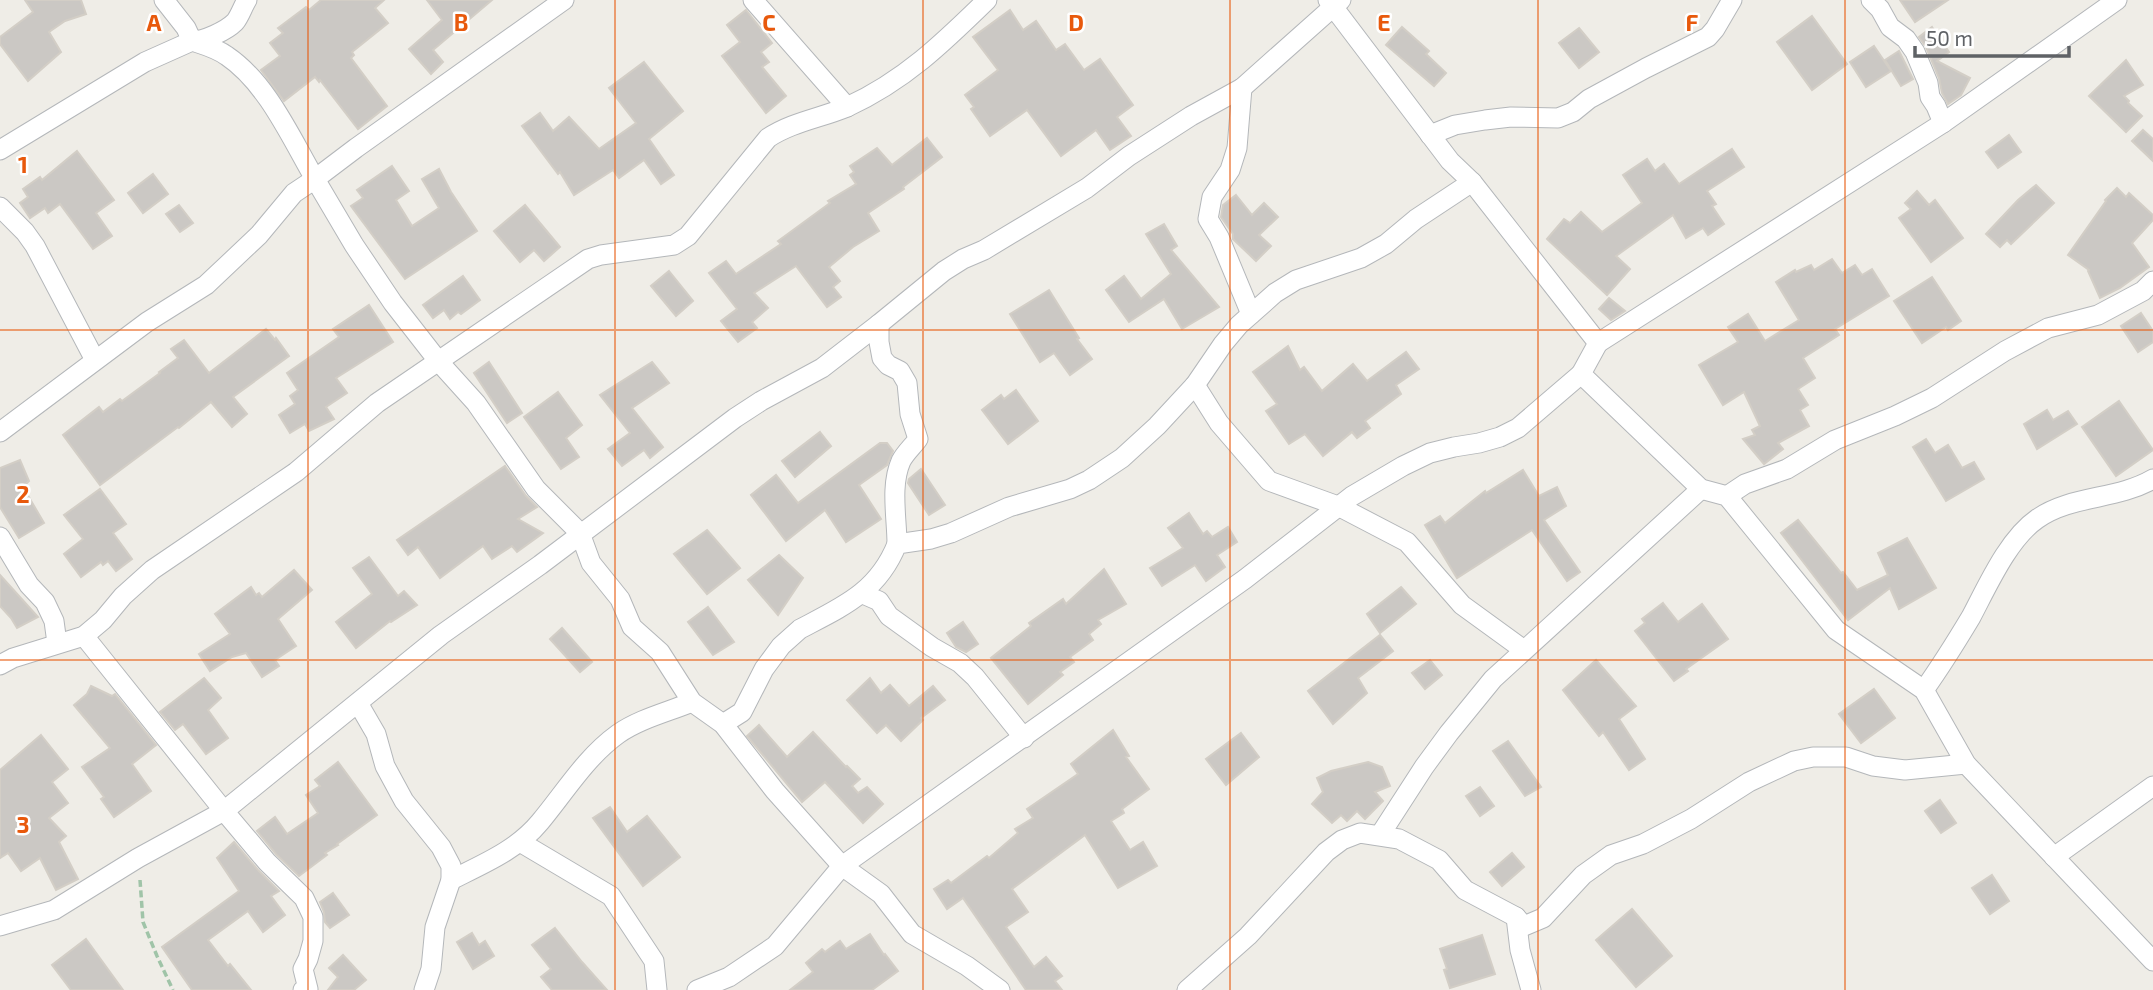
<svg xmlns="http://www.w3.org/2000/svg" width="2153" height="990" font-family="'Exo 2',sans-serif">
  <rect width="100%" height="100%" fill="#efede7"/>
  <g fill="#cbc8c4" stroke="#d3cec6" stroke-width="2">
    <path d="M25,0h56l5,14 -21,7 -16,11 12,20 -33,29 -28,-37v-7l33,-25z"/>
    <path d="M321,0h63l-9,8 13,15 -36,29 2,3 -3,3 36,48 -29,23 -38,-49 -1,2 -4,-5 -31,24 -23,-31 19,-14 -10,-13 13,-10 -5,-5 28,-21 3,3z"/>
    <path d="M427,0h65l-59,50 10,12 -12,12 -22,-25 33,-29z"/>
    <path d="M1900,0h48l-33,22z"/>
    <path d="M746,10l26,33 -11,9 8,10 -7,5 24,29 -20,17 -44,-57 18,-14 -13,-17z"/>
    <path d="M1010,10l13,20 13,-9 20,29 9,-6 19,26 16,-11 33,46 -16,12 14,19 -21,14 -14,-20 -35,26 -34,-46 -37,26 -19,-27 3,-2 -9,-12 33,-25 -25,-33z"/>
    <path d="M1812,16l35,48 -35,26 -35,-48z"/>
    <path d="M1402,27l27,24 -3,3 20,19 -12,13 -48,-41z"/>
    <path d="M1932,27l17,25 -12,9 33,17 -9,17 -13,9 -6,-11 -3,-15 -13,-31 -7,-10z"/>
    <path d="M1579,28l20,24 -20,16 -20,-25z"/>
    <path d="M1874,46l17,25 -25,16 -16,-25z"/>
    <path d="M1899,51l14,28 -12,7 -16,-26z"/>
    <path d="M2126,60l17,25 -19,11 5,5 -1,2 14,13 -16,16 -37,-36z"/>
    <path d="M644,62l39,49 -34,28 25,36 -13,9 -17,-24 -25,18 -6,-8 -39,25 -14,-23 -2,2 -36,-48 18,-13 13,18 16,-14 30,32 37,-26 -27,-35z"/>
    <path d="M2143,130l10,9v22l-21,-20z"/>
    <path d="M2009,135l12,17 -23,16 -12,-16z"/>
    <path d="M927,138l15,19 -39,30 1,2 -36,24 11,18 -26,16 -24,20 11,14 -7,6 8,10 -14,10 -31,-41 -42,27 14,15 -16,14 5,6 -19,14 -17,-21 16,-12 -28,-36 17,-12 10,13 45,-30 -3,-3 52,-38 -2,-2 28,-17 -6,-9 4,-3 -4,-6 27,-18 15,17z"/>
    <path d="M1732,149l12,18 -37,24 9,13 -4,2 12,18 -16,11 -5,-7 -17,10 -13,-23 -57,41 14,13 -23,26 -60,-56 17,-20 6,4 11,-11 21,20 40,-29 -19,-28 24,-16 8,12 9,-7 15,20z"/>
    <path d="M77,151l37,49 -18,13 16,23 -19,13 -33,-45 -12,9 -3,-5 -15,10 -10,-15 8,-6 -5,-8 17,-12 2,3z"/>
    <path d="M392,166l17,25 -13,9 16,26 27,-18 -17,-29 17,-10 12,23 26,39 -72,48 -54,-73 12,-8 -6,-8z"/>
    <path d="M153,174l15,20 -25,19 -15,-20z"/>
    <path d="M2036,185l18,18 -43,41 -4,-4 -7,7 -14,-13 32,-34z"/>
    <path d="M2117,188l9,9 3,-4 24,22v5l-21,23 17,24 -29,21 -20,10 -12,-27 1,-1 -21,-15 38,-54 -1,-1z"/>
    <path d="M1917,191l12,14 6,-5 28,38 -32,24 -32,-44 12,-9 -6,-6z"/>
    <path d="M1236,195l16,20 12,-12 14,14 -19,18 12,11 -15,15 -23,-22v-5l-12,-17 2,-12z"/>
    <path d="M179,205l14,18 -13,9 -14,-18z"/>
    <path d="M525,205l35,42 -16,14 -10,-11 -14,12 -26,-31z"/>
    <path d="M1164,224l13,22 -6,4 48,57 -37,22 -18,-30 -35,23 -23,-32 18,-14 17,23 30,-25 -25,-40z"/>
    <path d="M1832,259l10,14 13,-8 7,10 10,-6 17,27 -54,33 4,6 -36,23 12,20 -17,11 10,16 -8,5 9,16 -31,17 5,6 -19,15 -21,-25 12,-4 -3,-5 8,-4 -16,-34 -21,13 -24,-40 39,-23 -10,-15 20,-13 17,27 34,-21 -23,-38 19,-12 1,2 15,-7 3,5z"/>
    <path d="M669,271l24,30 -17,15 -25,-30z"/>
    <path d="M463,276l17,24 -19,14 -3,-2 -8,7 -6,-9 -11,8 -10,-13z"/>
    <path d="M1932,277l29,44 -13,9 -2,-3 -24,16 -28,-42z"/>
    <path d="M1049,290l30,48 -2,1 15,20 -22,16 -16,-22 -14,9 -30,-48z"/>
    <path d="M1609,298l16,13 -14,9 -12,-11z"/>
    <path d="M369,305l24,37 -57,36 11,15 -21,14 8,12 -25,12 -4,-7 -15,9 -11,-18 16,-11 -5,-8 8,-6 -11,-17 52,-36 -6,-8z"/>
    <path d="M2141,313l12,18v11l-15,10 -17,-26z"/>
    <path d="M266,329l9,11 1,-2 13,18 -56,41 14,17 -15,13 -21,-25 -32,26 -1,-1 -78,58 -37,-50 36,-28 4,5 17,-13 2,2 38,-28 -1,-1 19,-14 -7,-9 13,-9 25,33z"/>
    <path d="M1288,346l12,24 4,-3 18,24 31,-27 14,17 39,-29 13,17 -23,16 5,9 -36,27 5,7 -13,10 -5,-6 -29,24 -18,-22 -16,10 -23,-33 11,-7 -24,-32z"/>
    <path d="M489,362l33,51 -15,10 -33,-50z"/>
    <path d="M652,362l17,21 -37,25 31,39 -13,11 -6,-8 -22,16 -14,-17 22,-16 -30,-38z"/>
    <path d="M1016,390l22,31 -30,23 -26,-34 19,-15 3,4z"/>
    <path d="M558,392l24,33 -16,13 13,19 -18,12 -37,-52z"/>
    <path d="M2119,401l34,49 -37,26 -34,-49z"/>
    <path d="M2047,410l6,10 15,-9 9,13 -40,25 -13,-25z"/>
    <path d="M820,432l11,14 -36,31 -13,-16z"/>
    <path d="M1926,439l9,14 13,-8 14,23 12,-6 10,17 -38,22 -33,-54z"/>
    <path d="M880,443h7l6,8 -6,14 -28,20 22,34 -35,23 -21,-32 -39,31 -35,-46 25,-20 22,28z"/>
    <path d="M20,460l9,21 -6,6 21,36 -25,15 -19,-31v-39z"/>
    <path d="M505,466l21,30 11,11 -19,12 25,14 -26,19 -5,-6 -20,13 -9,-13 -43,32 -22,-31 -10,8 -11,-15z"/>
    <path d="M921,469l24,36 -16,10 -21,-32 1,-4z"/>
    <path d="M1523,470l16,26 18,-9 9,19 -22,14 36,52 -13,9 -35,-51 -75,48 -32,-53 15,-9 5,7 40,-32 1,2z"/>
    <path d="M100,489l26,35 -13,9 19,26 -16,12 -8,-10 -5,4 -2,-3 -20,15 -17,-23 19,-15 -19,-24z"/>
    <path d="M1189,513l14,21 4,-3 5,6 16,-10 9,15 -20,13 8,12 -19,14 -11,-16 -33,21 -12,-18 33,-20 -15,-20z"/>
    <path d="M1798,520l43,53 2,-1 14,18 31,-15 -10,-22 29,-15 29,50 -37,21 -9,-21 -42,32 -67,-87z"/>
    <path d="M707,530l33,38 -33,26 -33,-40z"/>
    <path d="M779,555l24,23 -25,37 -30,-35z"/>
    <path d="M369,557l29,39 6,-5 13,14 -26,17 -1,-1 -34,27 -20,-26 36,-28 -19,-26z"/>
    <path d="M1104,569l22,35 -28,16 3,4 -12,10 4,6 -23,17 4,5 -14,10 3,3 -35,29 -37,-46 40,-32 -2,-3 34,-24 3,5z"/>
    <path d="M294,570l18,20 -34,29 18,27 -21,14 4,6 -17,11 -16,-24 -14,4 -22,14 -11,-17 31,-20 -15,-20 36,-27 5,8 3,-2 3,4z"/>
    <path d="M0,575l38,42 -21,11 -6,-10 -11,-12z"/>
    <path d="M1401,587l15,17 -36,29 -13,-19z"/>
    <path d="M1663,603l15,19 24,-18 26,35 -42,30 2,2 -14,10 -39,-50 10,-8 -3,-4z"/>
    <path d="M708,607l26,35 -21,13 -25,-33z"/>
    <path d="M963,622l15,22 -12,8 -10,-5 -9,-14z"/>
    <path d="M562,628l30,34 -12,10 -30,-33z"/>
    <path d="M1380,635l13,16 -35,27 9,15 -34,31 -25,-33z"/>
    <path d="M1430,660l12,15 -17,14 -13,-16z"/>
    <path d="M1596,660l40,46 -17,13 26,40 -16,11 -26,-38 -4,4 -36,-46z"/>
    <path d="M204,678l17,20 -13,12 20,28 -22,16 -23,-30 -8,6 -15,-18z"/>
    <path d="M870,678l11,15 9,-8 19,21 24,-20 12,14 -24,18 2,2 -22,21 -15,-16 -9,8 -30,-33z"/>
    <path d="M91,686l21,10 3,-2 41,51 -24,19 19,27 -37,26 -13,-18 3,-2 -22,-30 28,-19 -36,-43 13,-11z"/>
    <path d="M1874,689l21,29 -34,25 -22,-29z"/>
    <path d="M759,725l28,32 26,-25 33,35 1,-1 13,13 -8,7 6,7 9,-6 16,17 -20,19 -38,-41 -23,20 -55,-66z"/>
    <path d="M1113,730l16,26 -3,1 23,32 -27,20 2,4 -13,8 19,29 13,-8 14,24 -39,22 -33,-53 -73,54 16,23 -22,15 28,40 12,-10 16,19 -7,5 7,9h-36l-63,-92 -16,11 -13,-20 14,-9 3,3 36,-27 2,2 29,-25 -3,-4 18,-11 -6,-9 51,-35 -7,-10z"/>
    <path d="M1241,733l18,24 -33,28 -20,-26z"/>
    <path d="M41,735l27,34 -16,13 16,21 -19,15 17,18 -7,6 19,37 -22,11 -16,-32 -19,13 -13,-18 -8,5v-88z"/>
    <path d="M1508,741l33,46 -16,9 -32,-45z"/>
    <path d="M338,762l39,53 -40,29 1,1 -13,8 2,2 -28,21 -23,-22 -19,-23 18,-14 12,17 31,-21 -12,-18 14,-9 -5,-6z"/>
    <path d="M1368,762l14,5 8,19 -15,6 8,9 -18,18 -8,-8 -10,10 -6,-6 -9,8 -20,-19 11,-12 -6,-14 14,-7z"/>
    <path d="M1480,787l14,19 -14,10 -14,-20z"/>
    <path d="M1940,800l16,23 -15,10 -16,-22z"/>
    <path d="M610,807l17,25 20,-16 33,41 -37,29 -50,-68z"/>
    <path d="M234,842l24,28 21,21 -8,5 14,19 -22,17 -15,-21 -40,29 20,26 2,-2 21,26h-59l-30,-43 77,-56 -22,-33z"/>
    <path d="M1512,853l12,14 -22,19 -12,-14z"/>
    <path d="M1992,875l17,26 -19,13 -18,-26z"/>
    <path d="M333,893l16,22 -19,13 -5,-6 -1,-10 -4,-10z"/>
    <path d="M1632,909l40,47 -36,31 -40,-47z"/>
    <path d="M555,928l27,34 25,28h-55l-11,-13 10,-8 -19,-24z"/>
    <path d="M472,933l7,12 6,-4 9,15 -21,13 -16,-27z"/>
    <path d="M870,934l14,21 1,-1 13,17 -26,19h-82l23,-18 -7,-9 16,-14 3,3 15,-11 6,8z"/>
    <path d="M1482,935l13,39 -45,14 -6,-18 3,-1 -7,-20z"/>
    <path d="M86,939l37,51h-52l-19,-25z"/>
    <path d="M343,955l23,25 -12,10h-26l10,-13 -9,-9z"/>
  </g>
  <g fill="none" stroke-linecap="round" stroke-linejoin="round">
    <g stroke="#b4b7ba" stroke-width="21">
      <g id="minor">
        <path d="M164,0l22,28 6,13c12,0 34,-10 43,-19 5,-6 8,-16 12,-22"/>
        <path d="M753,0l94,107"/>
        <path d="M1328,0l122,161 22,21 126,161 -17,31 120,115 26,7 109,134 88,60 42,74 187,197"/>
        <path d="M1871,0l9,9 10,18 16,12 9,13 13,31 2,14 6,9 7,17"/>
        <path d="M1242,88l-5,60 -7,22 -18,27 -4,22 11,18 32,77"/>
        <path d="M1430,135l25,-10 30,-5 26,-3 47,1 15,-6 16,-13 57,-31 62,-31 7,-8 17,-29"/>
        <path d="M0,150l145,-88 47,-21c12,4 24,7 35,15 40,27 64,82 88,123l41,-31 208,-148"/>
        <path d="M0,207l25,25 10,14 60,114"/>
        <path d="M879,324v18l3,16 6,7 12,6 7,12 3,31 8,25c-5,7 -13,14 -17,22 -11,25 -4,57 -4,83"/>
        <path d="M1598,343l345,-220 174,-123"/>
        <path d="M1195,385l24,38 50,58 69,25 69,36 55,63 62,45"/>
        <path d="M0,432l147,-110 59,-37 53,-50 35,-42 21,-14 39,66 39,58 46,59 37,41 60,86 44,44 11,30 29,36 12,28 28,25 32,50 31,22 52,67 67,75 39,28 31,40 55,32 33,24"/>
        <path d="M1727,496l18,-12 42,-15 48,-29 60,-24 37,-18 73,-47 43,-23 50,-13 45,-24 10,-10"/>
        <path d="M0,537l29,48 16,17 9,19 3,22"/>
        <path d="M863,594l16,7 10,15 43,31 28,16 15,14 49,61"/>
        <path d="M84,636l140,175 43,51 37,36 9,19v24l-5,18 -5,10 5,20 -5,1"/>
        <path d="M0,665l13,-7 71,-22 19,-16 20,-24 29,-26 144,-98 81,-69 211,-144 13,-4 73,-10 14,-9 80,-98c24,-16 53,-20 79,-31 57,-26 96,-64 140,-107"/>
        <path d="M1924,690c17,-24 32,-48 47,-73 16,-30 37,-78 66,-98 34,-24 80,-19 116,-40"/>
        <path d="M358,703l18,31 9,32 19,35 37,46 10,19v14l-16,47 -4,42 -7,21"/>
        <path d="M723,724l19,-12 22,-43 17,-23 19,-17c42,-22 78,-37 97,-85l34,-5 20,-6 58,-26 61,-18 19,-9 33,-22 35,-32 38,-41 28,-41 16,-19 36,-32 21,-13 65,-22 25,-14 30,-25 56,-37"/>
        <path d="M1380,835l44,-68 25,-34 44,-54 208,-190"/>
        <path d="M520,842l91,54 43,65 3,29"/>
        <path d="M2054,857l99,-71"/>
        <path d="M451,880c32,-16 66,-30 89,-58 25,-30 46,-65 78,-88 21,-15 50,-22 74,-32"/>
        <path d="M1516,917l4,33 11,40"/>
        <path d="M0,926l54,-16 84,-52 86,-47 217,-176 99,-70 195,-147 26,-17 61,-33 57,-44 65,-53 19,-12 21,-9 103,-62 42,-32 62,-40 51,-28 99,-88"/>
        <path d="M697,990l32,-13 46,-31 67,-80 403,-287 107,-83 51,-30 27,-13 24,-6 25,-4 21,-6 18,-9 63,-54"/>
        <path d="M1187,990l61,-54 78,-84 16,-12 18,-7 39,6 40,21 26,30 51,27 8,9 19,-8 40,-43 28,-20 32,-11 48,-25 58,-37 45,-21 19,-4h33l27,9 32,4 61,-6"/>
      </g>
    </g>
    <path stroke="#a0c4a8" stroke-width="3.5" stroke-dasharray="7 3.5" stroke-linecap="butt" d="M140,880l3,42 14,34 16,34"/>
    <use href="#minor" stroke="#fff" stroke-width="19"/>
  </g>
  <path fill="none" stroke="#e8590c" stroke-width="2" stroke-opacity="0.55" d="M308,0v990M615,0v990M923,0v990M1230,0v990M1538,0v990M1845,0v990M0,330h2153M0,660h2153"/>
  <g font-size="23" text-anchor="middle" font-weight="bold" fill="#e8590c" stroke="#fff" stroke-width="5" stroke-linejoin="round" paint-order="stroke">
    <text x="154" y="31">A</text>
    <text x="461" y="31">B</text>
    <text x="769" y="31">C</text>
    <text x="1076" y="31">D</text>
    <text x="1384" y="31">E</text>
    <text x="1692" y="31">F</text>
    <text x="23" y="173">1</text>
    <text x="23" y="503">2</text>
    <text x="23" y="833">3</text>
  </g>
  <path d="M1915 46v10h154v-10" fill="none" stroke="#5f6266" stroke-width="3.5"/>
  <text x="1926" y="46" font-size="21" fill="#5f6266" stroke="#ffffff" stroke-width="5" paint-order="stroke">50 m</text>
</svg>
